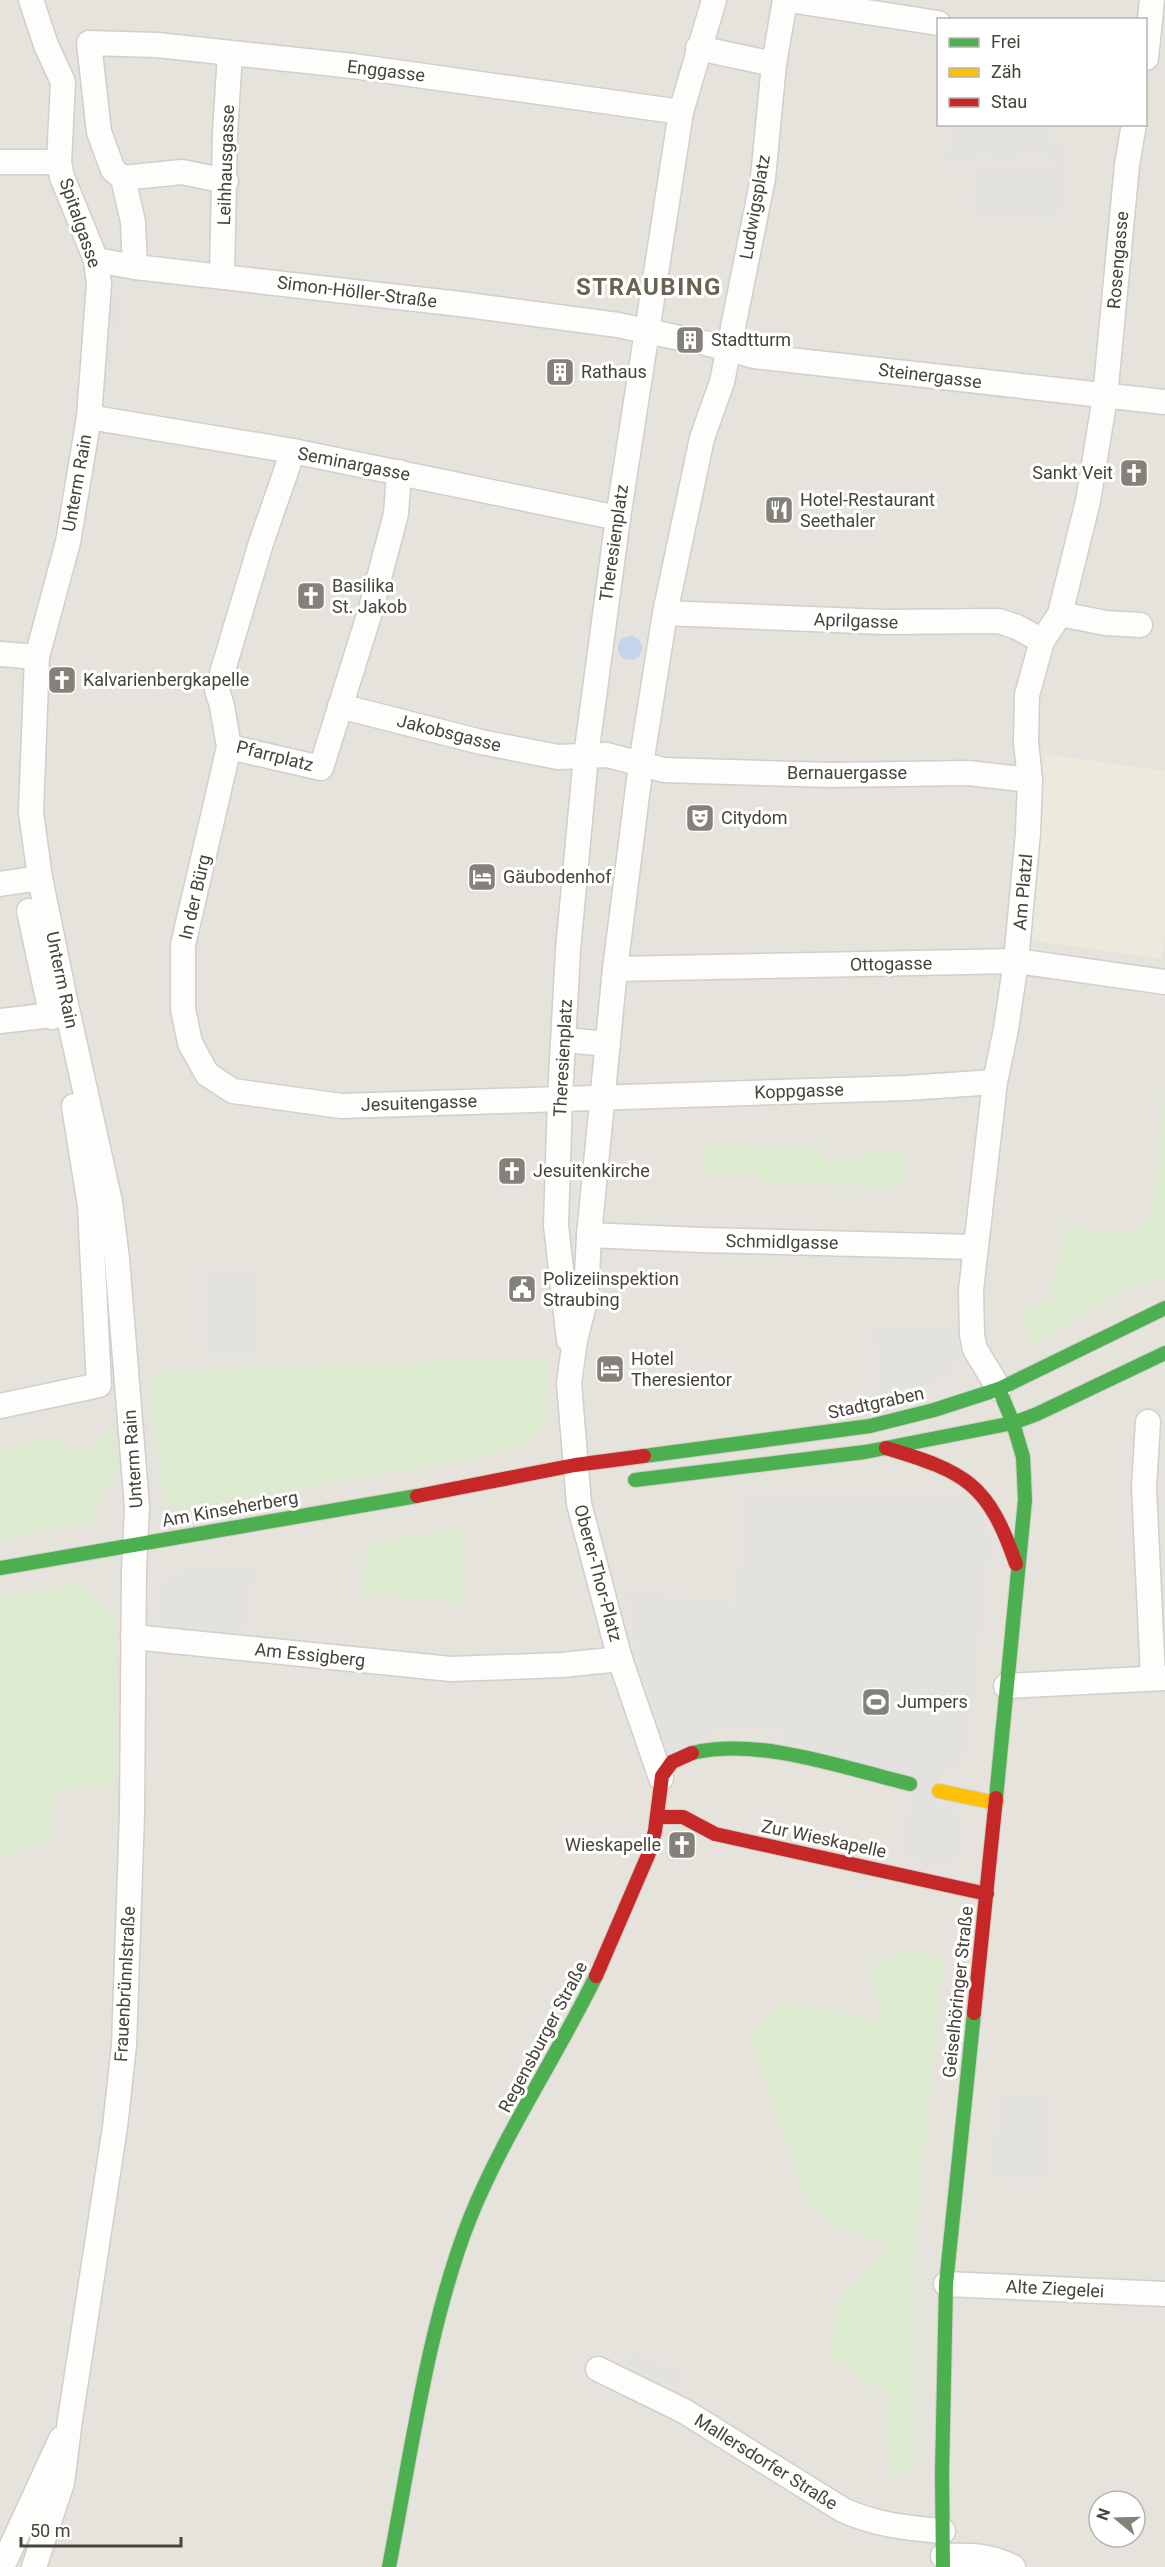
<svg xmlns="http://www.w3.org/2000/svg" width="1165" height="2567" font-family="Roboto,sans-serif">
  <rect width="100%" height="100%" fill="#f2f1ed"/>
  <path fill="#e5e3dc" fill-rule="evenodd" d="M0,0h1165v2567h-1165v-707l51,-21 3,-49 61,-4 -34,-203 -81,14zM938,20h208v104h-208zM1099,2501h36v36h-36z"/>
  <path fill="#ece9dd" d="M1044,754l121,17v163l-3,25 -128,-18 -4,-3z"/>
  <g fill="#dcead0">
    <path d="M1165,1091v186l-9,6 -24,1 -103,64 -6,-37 28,-11 13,-73 67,7 15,-14 7,-18z"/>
    <path d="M706,1143l71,5 47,-1 1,13 27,-1 27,-8 28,-1 -5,37 -142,-4 -1,-10 -54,1z"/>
    <path d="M548,1360l-3,67c-10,13 -24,18 -39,25l-327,58 -10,-4 -8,-13 -2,-34 -7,-36 -2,-50 174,-9z"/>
    <path d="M108,1427l12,35 -32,62 -88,15v-89l52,-12c21,17 48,18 56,-11z"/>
    <path d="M462,1528l3,75 -105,-10 8,-49z"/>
    <path d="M81,1583l34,33 1,170 -62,4 -3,49 -51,21v-263z"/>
    <path d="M896,1952l48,3 -30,292 -1,227h-24l-2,-79 -56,-37 5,-52 54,-63 -44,-12 -38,-26 -60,-168 36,-35 98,20 -13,-55z"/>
  </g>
  <g fill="#e4e2de">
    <path d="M1017,125l12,1v-1h21l1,16 15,1 -6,80 -61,-9 -1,3 -27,-3 6,-48 76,6 2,-14 -37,-3 -1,4 -39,-2 -2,9 -30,-3 4,-37z"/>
    <path d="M113,294l10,2 -16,94 -11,-2z"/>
    <path d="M128,1234l14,173 7,17 6,66 -14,-13 -22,-242z"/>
    <path d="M204,1270h51l1,86 -51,1z"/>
    <path d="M874,1325l82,2 5,31h-5l-1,20 -77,16z"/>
    <path d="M744,1492l202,1 17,4 15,10 13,36 -25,210 -6,13 -7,4 -9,-1 -8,34 16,6 11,16v23l-12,14 -15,5 -21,-6 -8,-8 -7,-15 8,-28 2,-24 -128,-47v-7l-31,-7 -24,1 -60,28 -23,-74 -20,-90 113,14z"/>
    <path d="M199,1569h56l-11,65 -89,-10 5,-33 5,-14 9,-5z"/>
    <path d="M997,2095l52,2 -4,82 -52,-2z"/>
    <path d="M630,2350l53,24 -6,14 -53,-24z"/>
  </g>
  <circle fill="#c2d5eb" cx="630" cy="648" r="12"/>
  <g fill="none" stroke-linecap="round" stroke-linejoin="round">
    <g stroke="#d0cfcb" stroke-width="27">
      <g id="street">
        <path d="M31,0l15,45 17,37 -4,80 3,15 34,83 3,24 -10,133 -21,125 -31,115 -6,155 9,66 25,122 45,202 7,57 20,248 -3,64 -2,243 -8,231 -9,82 -45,293 -8,63 -28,84"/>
        <path d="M789,0l149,23"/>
        <path d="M698,48l76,16"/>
        <path d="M1146,58l6,-58"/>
        <path d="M0,162h59"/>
        <path d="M123,178l59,-6 44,9"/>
        <path d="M96,260l39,7 325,37 158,21 57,12"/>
        <path d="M135,267l-2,-45 -10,-44 -10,-8 -14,-38 -10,-89 68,2 196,21 328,46"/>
        <path d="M222,276l3,-143 5,-80"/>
        <path d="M705,343l49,13 411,46"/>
        <path d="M89,417l204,34 325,67"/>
        <path d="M293,451l-32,92 -44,147 5,16 7,41 92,21 49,-156 26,-98 3,-42"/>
        <path d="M665,613l219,9 115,-1 18,6 25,14"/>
        <path d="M1060,614l46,9 34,2"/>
        <path d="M0,654l37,3"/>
        <path d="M340,706l141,36 77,15 49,-2 57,15 168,5 136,-2 62,7"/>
        <path d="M229,747l-46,198v64l7,34 17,31 26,17 108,15 566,-18 88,-6"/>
        <path d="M0,884l40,-6"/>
        <path d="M29,911l23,106"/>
        <path d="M615,969l401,-8 149,21"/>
        <path d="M0,1021l52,-6"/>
        <path d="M564,1040l44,4"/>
        <path d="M589,1235l112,5 274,7"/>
        <path d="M569,1340l-13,-115 4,-127 8,-148 18,-194 32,-238 63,-406 33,-112"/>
        <path d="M999,1389l-24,-40 -3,-14 -1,-45 24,-208 11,-53 10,-68 12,-128 2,-53 -4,-38 1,-47 15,-54 18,-27 28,-113 17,-104 22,-232 7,-41"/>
        <path d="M0,1406l99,-21 -9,-179 -16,-100"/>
        <path d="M1148,1422l-4,65 9,191"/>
        <path d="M133,1637l318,32 111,-4 58,-6"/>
        <path d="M1006,1686l159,-8"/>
        <path d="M661,1778l-41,-119 -41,-155 -10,-121 6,-43 11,-43 3,-62 26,-266 26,-205 24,-151 37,-175 20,-56 41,-204 11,-114 11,-64"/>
        <path d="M946,2284l219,10"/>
        <path d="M598,2369l86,42 159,99c33,15 64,18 100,21"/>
        <path d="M943,2556c26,-1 46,-1 70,11"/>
        <path d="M2,2567l59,-128"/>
      </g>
    </g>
    <g stroke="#d0cec5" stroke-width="16">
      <g id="fast">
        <path d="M644,1456l226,-30 64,-16 65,-21 166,-81"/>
        <path d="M635,1480l230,-28 148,-29 24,-9 128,-61"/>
        <path d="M0,1568l417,-72"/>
        <path d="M692,1753c68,-16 152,15 218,31"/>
        <path d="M996,1798l29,-298 -2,-43 -10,-34 -14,-34"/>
        <path d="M389,2567c22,-113 39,-243 81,-349 34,-84 86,-160 126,-242"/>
        <path d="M943,2567l-1,-94 4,-189 28,-271"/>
      </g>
    </g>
    <g stroke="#d0cec5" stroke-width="16">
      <path id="slow" d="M939,1791l57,12"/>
    </g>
    <g stroke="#d0cec5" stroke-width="16">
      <g id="jam">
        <path d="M886,1448c80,24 102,35 130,116"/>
        <path d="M417,1496l158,-31 69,-9"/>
        <path d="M657,1817h26l32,17 272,60"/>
        <path d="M596,1976l53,-123 6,-22 7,-55 10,-14 20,-9"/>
        <path d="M974,2013l22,-215"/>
      </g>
    </g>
    <use href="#street" stroke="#fdfdfc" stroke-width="24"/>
    <use href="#fast" stroke="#4caf50" stroke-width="14"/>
    <use href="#slow" stroke="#ffc107" stroke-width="14"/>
    <use href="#jam" stroke="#c62828" stroke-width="14"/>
  </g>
  <defs>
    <g id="building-square" transform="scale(1.5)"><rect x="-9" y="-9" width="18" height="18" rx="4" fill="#848178" stroke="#fff"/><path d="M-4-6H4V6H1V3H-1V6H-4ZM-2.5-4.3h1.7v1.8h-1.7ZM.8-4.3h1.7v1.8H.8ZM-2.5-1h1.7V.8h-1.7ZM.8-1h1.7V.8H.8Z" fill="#fff"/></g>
    <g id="church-square" transform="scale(1.5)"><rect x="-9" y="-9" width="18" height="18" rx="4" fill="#848178" stroke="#fff"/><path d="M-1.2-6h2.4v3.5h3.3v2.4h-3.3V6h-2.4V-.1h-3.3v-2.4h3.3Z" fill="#fff"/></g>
    <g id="restaurant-square" transform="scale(1.5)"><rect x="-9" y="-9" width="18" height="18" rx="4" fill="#848178" stroke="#fff"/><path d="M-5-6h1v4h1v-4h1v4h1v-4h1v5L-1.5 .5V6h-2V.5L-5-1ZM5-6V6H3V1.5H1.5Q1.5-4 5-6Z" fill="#fff"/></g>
    <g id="theatre-square" transform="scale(1.5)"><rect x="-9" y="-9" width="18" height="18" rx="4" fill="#848178" stroke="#fff"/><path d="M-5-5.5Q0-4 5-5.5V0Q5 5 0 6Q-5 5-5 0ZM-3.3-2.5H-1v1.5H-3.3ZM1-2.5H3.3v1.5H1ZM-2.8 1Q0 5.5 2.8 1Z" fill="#fff"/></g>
    <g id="hotel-square" transform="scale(1.5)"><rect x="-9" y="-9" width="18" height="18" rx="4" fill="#848178" stroke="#fff"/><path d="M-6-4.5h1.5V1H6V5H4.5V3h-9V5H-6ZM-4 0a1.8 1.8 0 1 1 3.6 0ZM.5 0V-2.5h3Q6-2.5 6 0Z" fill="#fff"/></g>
    <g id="civic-square" transform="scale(1.5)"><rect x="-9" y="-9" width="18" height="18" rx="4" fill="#848178" stroke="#fff"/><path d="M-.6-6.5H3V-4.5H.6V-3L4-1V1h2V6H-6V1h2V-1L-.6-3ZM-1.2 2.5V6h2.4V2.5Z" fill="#fff"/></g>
    <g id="stadium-square" transform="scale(1.5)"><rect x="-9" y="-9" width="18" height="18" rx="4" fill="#848178" stroke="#fff"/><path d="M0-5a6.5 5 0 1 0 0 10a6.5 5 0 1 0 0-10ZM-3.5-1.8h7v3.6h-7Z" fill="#fff"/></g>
  </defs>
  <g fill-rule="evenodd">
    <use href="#building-square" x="690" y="340"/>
    <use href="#building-square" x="560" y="372"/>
    <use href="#church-square" x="1134" y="473"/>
    <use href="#restaurant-square" x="779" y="510"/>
    <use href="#church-square" x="311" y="596"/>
    <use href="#church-square" x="62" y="680"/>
    <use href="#theatre-square" x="700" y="818"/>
    <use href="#hotel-square" x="482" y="877"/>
    <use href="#church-square" x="512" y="1171"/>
    <use href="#civic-square" x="522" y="1289"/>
    <use href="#hotel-square" x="610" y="1369"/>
    <use href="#stadium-square" x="876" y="1702"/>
    <use href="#church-square" x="682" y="1845"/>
  </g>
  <g text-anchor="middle" stroke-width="6" stroke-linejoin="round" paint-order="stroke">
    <g font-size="18" fill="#484439" stroke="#fff">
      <text transform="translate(386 71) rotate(7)" y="6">Enggasse</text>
      <text transform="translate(226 165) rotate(-88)" y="6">Leihhausgasse</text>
      <text transform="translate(755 207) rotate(-80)" y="6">Ludwigsplatz</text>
      <text transform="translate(80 223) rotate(71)" y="6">Spitalgasse</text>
      <text transform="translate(1118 260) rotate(-85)" y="6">Rosengasse</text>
      <text transform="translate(357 292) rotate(7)" y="6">Simon-Höller-Straße</text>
      <text transform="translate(930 376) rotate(7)" y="6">Steinergasse</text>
      <text transform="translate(354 464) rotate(11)" y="6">Seminargasse</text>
      <text transform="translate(77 483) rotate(-80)" y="6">Unterm Rain</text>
      <text transform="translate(614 543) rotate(-82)" y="6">Theresienplatz</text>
      <text transform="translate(856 621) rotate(2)" y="6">Aprilgasse</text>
      <text transform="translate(449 733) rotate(14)" y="6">Jakobsgasse</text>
      <text transform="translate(275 756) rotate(14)" y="6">Pfarrplatz</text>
      <text x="847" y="779">Bernauergasse</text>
      <text transform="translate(1023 892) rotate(-85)" y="6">Am Platzl</text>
      <text transform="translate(195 897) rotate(-77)" y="6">In der Bürg</text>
      <text transform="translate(891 964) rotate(-1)" y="6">Ottogasse</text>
      <text transform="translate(62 980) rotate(78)" y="6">Unterm Rain</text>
      <text transform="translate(563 1058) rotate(-87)" y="6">Theresienplatz</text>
      <text transform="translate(799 1091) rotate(-2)" y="6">Koppgasse</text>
      <text transform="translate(419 1103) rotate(-2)" y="6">Jesuitengasse</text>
      <text transform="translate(782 1242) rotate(1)" y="6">Schmidlgasse</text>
      <text transform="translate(876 1403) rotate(-12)" y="6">Stadtgraben</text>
      <text transform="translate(133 1459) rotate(-94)" y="6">Unterm Rain</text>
      <text transform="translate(230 1509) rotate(-10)" y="6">Am Kinseherberg</text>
      <text transform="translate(598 1573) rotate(75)" y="6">Oberer-Thor-Platz</text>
      <text transform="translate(310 1655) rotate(6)" y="6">Am Essigberg</text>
      <text transform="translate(824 1839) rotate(12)" y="6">Zur Wieskapelle</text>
      <text transform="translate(125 1984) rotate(-87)" y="6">Frauenbrünnlstraße</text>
      <text transform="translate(958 1992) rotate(-84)" y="6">Geiselhöringer Straße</text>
      <text transform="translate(543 2037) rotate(-62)" y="6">Regensburger Straße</text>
      <text transform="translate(1055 2289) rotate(3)" y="6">Alte Ziegelei</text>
      <text transform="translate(766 2462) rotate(32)" y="6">Mallersdorfer Straße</text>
    </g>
    <g font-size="18" fill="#484439" stroke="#fff" text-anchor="start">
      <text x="711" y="346">Stadtturm</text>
      <text x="581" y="378">Rathaus</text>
      <text x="1113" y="479" text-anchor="end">Sankt Veit</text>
      <text x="800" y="506">Hotel-Restaurant<tspan x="800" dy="21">Seethaler</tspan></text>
      <text x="332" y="592">Basilika<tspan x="332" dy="21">St. Jakob</tspan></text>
      <text x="83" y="686">Kalvarienbergkapelle</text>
      <text x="721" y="824">Citydom</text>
      <text x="503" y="883">Gäubodenhof</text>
      <text x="533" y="1177">Jesuitenkirche</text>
      <text x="543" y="1285">Polizeiinspektion<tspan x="543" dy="21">Straubing</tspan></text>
      <text x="631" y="1365">Hotel<tspan x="631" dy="21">Theresientor</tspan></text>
      <text x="897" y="1708">Jumpers</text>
      <text x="661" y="1851" text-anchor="end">Wieskapelle</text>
    </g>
    <g font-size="24" font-weight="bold" letter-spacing="1.5" fill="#696352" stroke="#fff">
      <text x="649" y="295">STRAUBING</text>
    </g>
  </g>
  <rect x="937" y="18" width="210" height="108" fill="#ffffff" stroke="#b6b4b0" stroke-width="1.5"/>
  <rect x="949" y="38" width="30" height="9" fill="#4caf50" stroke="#b6b4b0" stroke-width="1.5"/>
  <text x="991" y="48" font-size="18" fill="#484439">Frei</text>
  <rect x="949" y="68" width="30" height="9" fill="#ffc107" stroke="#b6b4b0" stroke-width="1.5"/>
  <text x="991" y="78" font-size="18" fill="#484439">Zäh</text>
  <rect x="949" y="98" width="30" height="9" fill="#c62828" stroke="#b6b4b0" stroke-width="1.5"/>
  <text x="991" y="108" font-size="18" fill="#484439">Stau</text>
  <g transform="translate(1117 2519) rotate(289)"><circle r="28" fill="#ffffff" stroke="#b6b4b0" stroke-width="1.5"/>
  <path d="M0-4.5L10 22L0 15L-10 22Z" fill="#848178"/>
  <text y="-9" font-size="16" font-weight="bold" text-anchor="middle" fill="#484439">N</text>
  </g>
  <path d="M21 2537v9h160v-9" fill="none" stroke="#484439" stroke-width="3"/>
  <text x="30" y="2537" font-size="18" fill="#484439" stroke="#ffffff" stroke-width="4.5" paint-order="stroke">50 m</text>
</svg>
